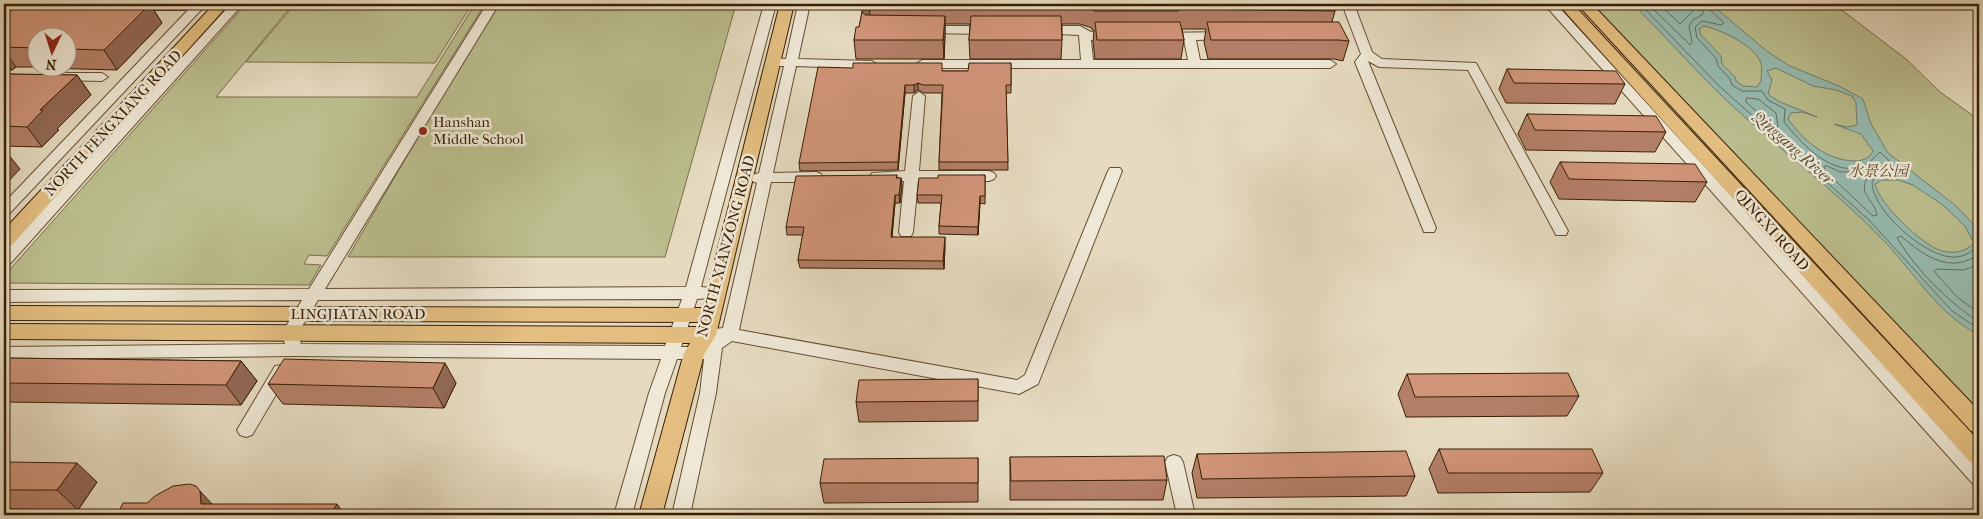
<svg xmlns="http://www.w3.org/2000/svg" width="1983" height="519" font-family="'IM FELL French Canon','Noto Serif SC',serif">
  <rect width="100%" height="100%" fill="#e6dbc0"/>
  <filter id="stains"><feTurbulence type="fractalNoise" baseFrequency=".004" numOctaves="4"/><feColorMatrix values="0 0 0 0 .2 0 0 0 0 .09 0 0 0 0 .02 0 0 0 .5 -.17"/></filter>
  <radialGradient id="worn" r=".72"><stop offset=".6" stop-color="#630" stop-opacity="0"/><stop offset="1" stop-color="#630" stop-opacity=".3"/></radialGradient>
  <g fill="#bbbe8e" stroke="#7a6e48">
    <path d="M246,4h47l-77,93h201l58,-93h10l-158,252 -18,-1 -5,9 17,1 -12,20 -305,-2v-7z"/>
    <path d="M295,4h177l-37,59 -189,-1z"/>
    <path d="M496,4h240l-71,253h-317z"/>
    <path d="M1584,4h250l72,55 34,33 39,28v305z"/>
  </g>
  <path fill="#96bbb0" stroke="#717d6a" fill-rule="evenodd" d="M1633,4h78l57,48 22,14 49,20 24,13 8,25 17,29 68,53 23,24v105c-41,-21 -63,-60 -93,-92 -50,-53 -109,-95 -161,-144 -32,-31 -61,-64 -92,-95zM1704,26c17,4 48,18 56,35 3,6 1,14 1,20l-4,6 -14,-1 -7,-5 -1,-4 -13,-13 -1,-8 -20,-21 -2,-6zM1776,68l37,18 23,4 16,6 4,7 1,22 -10,2 -13,-3 27,10 12,17c-3,7 -10,10 -19,10 -28,-1 -50,-20 -66,-42l3,-6 11,-1 15,5 -39,-16 -10,-7 4,-14 -5,-9zM1882,180h16l15,5 30,20 22,21 9,17c-9,9 -19,11 -32,8 -19,-5 -63,-47 -67,-67z"/>
  <g fill="none" stroke-linecap="round" stroke-linejoin="round">
    <g stroke="#686d59" stroke-width="1">
      <path d="M1640,4l78,81 151,135 83,91 27,18"/>
      <path d="M1648,4l42,41 2,-3 -3,-16 4,-6 10,-6 -1,-10"/>
      <path d="M1659,4l21,20 14,-14v-6"/>
      <path d="M1708,4l1,5 15,14 -3,2 -19,-4 -7,6 2,11 19,20 2,8 12,13 2,6 10,6h20l6,9 17,9 -1,13c17,21 50,58 81,43 6,-3 10,-9 15,-13l20,19 -1,4h-18l-9,6c-1,28 51,74 79,76 11,1 20,-4 27,-12l-1,-9 2,-3"/>
      <path d="M1747,98l11,1 18,14 2,14h-4l-28,-25z"/>
      <path d="M1827,166l13,6 29,-1 1,3c-15,20 4,24 7,41l-4,1 -49,-46v-3z"/>
      <path d="M1979,254c-28,21 -55,2 -78,-18l-4,2c20,33 50,63 82,84"/>
      <path d="M1979,264l-15,6 -27,-1 -3,2 23,26 22,16"/>
    </g>
    <g stroke="#644e32" stroke-width="2">
      <g id="minor">
        <path d="M4,4h35l2,2 -6,3h-31z"/>
        <path d="M132,4h75l1,3 -7,3 -192,204 -5,2v-13l184,-193h-55l-6,-3z"/>
        <path d="M231,4h12l-234,261 -5,1v-14z"/>
        <path d="M487,4h12l-174,285 361,-2 78,-283h12l-75,283 21,2 3,4 -3,4 -25,2 -16,48h25l2,-6 -8,-2 -2,-4 2,-4 23,-3 34,-145 -5,-2 -2,-3 2,-3 7,-2 25,-107h-11l-6,-4 6,-4 13,1 12,-55h12l-12,55 74,2 6,4 -6,4 -76,-3 -23,107 43,-1 5,2 2,3 -2,3 -5,2h-45l-32,148 278,50 8,-5 83,-204 2,-3h10l2,3 -84,213 -19,10 -287,-53 -10,7 -6,45 -26,122h-18l28,-122 4,-34h-27l-12,34 -33,122h-18l35,-122 12,-34 -367,-3 -290,3v-12l281,-3 -3,-11 20,-33 -298,2v-12l305,-1zM682,299l-17,47 -364,-2 -3,-11 20,-33z"/>
        <path d="M1342,4h12l18,48 10,7 94,4 92,168 -2,4h-10l-2,-4 -86,-161 -89,-3 -11,-6 68,167 -2,4h-10l-69,-170 6,-8z"/>
        <path d="M1544,4h12l423,463v20l-6,-3z"/>
        <path d="M926,26h64l6,4 -6,4 -68,-1 -2,-3 2,-3z"/>
        <path d="M1043,26h37l11,6 27,1 2,3 -6,4h-23l2,20h95l-4,-20 -24,-1 -2,-3 2,-3 66,-1 6,4 -2,3 -34,1 4,20h130l6,4 -6,4h-408l-6,-4 6,-4h159l-2,-25 -40,-2 -2,-3 2,-3z"/>
        <path d="M59,73h43l6,4 -6,4 -47,-1 -2,-3 2,-3z"/>
        <path d="M919,92l6,4 -6,75h70l5,2 2,3 -2,3 -5,2h-71l-5,51 -2,4h-10l-2,-4 5,-51 -32,-2 -2,-3 2,-3 33,-2 8,-75z"/>
        <path d="M281,365l6,1 2,5 -2,5 -35,59 -6,2 -6,-2 -3,-5 3,-5 35,-59z"/>
        <path d="M1174,455l6,2 3,5 12,53h-18l-12,-53 3,-5z"/>
      </g>
    </g>
    <g stroke="#391f02" stroke-width="2">
      <g id="major">
        <path d="M214,4h15l-218,242 -7,1v-17z"/>
        <path d="M780,4h14l-78,331 -12,20 -42,160h-23l45,-162 6,-10 -686,-4v-15l694,3 1,-5 -695,-2v-14l699,2z"/>
        <path d="M1558,4h15l406,437v24l-8,-2z"/>
        <path d="M1577,4h15l387,407v23l-8,-3z"/>
      </g>
    </g>
    <use href="#minor" fill="#efe8d6" fill-rule="evenodd"/>
    <use href="#major" fill="#e3be80" fill-rule="evenodd"/>
  </g>
  <g fill="#b37f67" stroke="#391f02">
    <path d="M150,4l12,19 -45,47 -75,-2h26v-30h-30v29h-22l-4,3 -8,1v-54z"/>
    <path d="M863,4h469l3,7 -3,11 17,19 -6,20 -9,-2h-126l-4,-17 2,-13h-24l2,11 -3,19h-86l-2,-17 1,-12h-2v-2l-12,-4h-18v16l-1,19h-91l-1,-19 1,-16h-25v11l-1,24h-88l-2,-19 5,-13 3,-14z"/>
    <path d="M1011,63v30h-5l2,77h-69v-8l3,-69h-18l-6,-3 -4,3h-9l-7,77 -98,1 -1,-8 54,-95 90,3h25z"/>
    <path d="M1507,69l118,15 -10,20 -109,-1 -7,-14z"/>
    <path d="M4,74l73,1 14,20 -34,34 2,1 -17,17 -38,-1z"/>
    <path d="M1527,114l139,18 -11,20 -129,-2 -8,-16z"/>
    <path d="M1560,162l147,20 -12,20 -136,-3 -9,-17z"/>
    <path d="M897,175v3h4l1,8 -2,17h-5l-3,34 53,8 -1,24 -144,-1 -2,-8 5,-25h-16l-1,-8z"/>
    <path d="M985,175v29l-5,-1 -2,32 -39,-1v-8l2,-23h-23l-1,-8 21,-17z"/>
    <path d="M4,358l237,3 16,20 -16,24 -237,-3z"/>
    <path d="M1407,374l172,22 -12,20 -161,1 -8,-23z"/>
    <path d="M978,379v42l-119,1 -3,-20z"/>
    <path d="M456,383l-12,25 -161,-4 -15,-20z"/>
    <path d="M1439,449l164,24 -13,19 -152,1 -9,-24z"/>
    <path d="M1197,454l218,22 -9,20 -209,2 -5,-25z"/>
    <path d="M1010,457l157,23 -4,20h-153z"/>
    <path d="M978,458v44l-154,1 -4,-20z"/>
    <path d="M4,462l93,20 -19,28 -74,-1z"/>
  </g>
  <g fill="#926854" stroke="#391f02">
    <path d="M150,4l12,19 -45,47 -13,-20z"/>
    <path d="M869,5l2,19 -7,4 -2,-19z"/>
    <path d="M945,16v19l-1,24 -1,-19z"/>
    <path d="M4,50l12,17 -4,3 -8,-11z"/>
    <path d="M77,75l14,20 -34,34 2,1 -17,17 -15,-20 13,-17z"/>
    <path d="M918,83v7l-4,3v-8z"/>
    <path d="M905,85v8l-7,77v-8z"/>
    <path d="M4,149l16,20 -16,17z"/>
    <path d="M901,178l1,8 -2,17 -1,-8z"/>
    <path d="M895,195v8l-4,42v-8z"/>
    <path d="M980,196v7l-2,32v-8z"/>
    <path d="M945,237v8l-1,24 -1,-8z"/>
    <path d="M241,361l16,20 -16,24 -15,-20z"/>
    <path d="M445,363l11,20 -12,25 -11,-20z"/>
    <path d="M77,463l20,19 -19,28 -21,-20z"/>
    <path d="M200,491l13,14 -12,-1z"/>
    <path d="M337,504l8,11h-15z"/>
  </g>
  <g fill="#d09478" stroke="#391f02">
    <path d="M19,4h131l-46,46 -36,-1v-11h-30v10l-34,-1v-30z"/>
    <path d="M863,4h469l3,7 -157,-2v2h-84l-1,-3 -12,-3h-212l-7,4z"/>
    <path d="M862,12l3,3 80,1 -2,24h-89l2,-13h3z"/>
    <path d="M971,16h90l1,24h-93z"/>
    <path d="M1095,22h85l4,18h-87z"/>
    <path d="M1207,22h132l10,19 -10,-1h-128z"/>
    <path d="M853,63h89v8h26l1,-8h42v22h-5l2,77h-69l4,-77h-20l-5,-2 -4,2h-9l-7,77 -99,1 19,-96 35,1z"/>
    <path d="M1507,69l109,2 9,13 -111,-1z"/>
    <path d="M4,74l73,1 -37,35h3l-16,17 -23,-1z"/>
    <path d="M1527,114l129,2 10,16 -131,-2z"/>
    <path d="M1560,162l135,2 12,18 -138,-3z"/>
    <path d="M897,175l-1,3h5l-2,17h-4l-4,42h54l-2,24 -145,-1 6,-33h-18l10,-51z"/>
    <path d="M938,175h47v21h-5l-2,31 -39,-1 3,-31h-25l2,-17h19z"/>
    <path d="M4,358l237,3 -15,24 -222,-2z"/>
    <path d="M284,359l161,4 -12,25 -165,-4z"/>
    <path d="M1568,373l11,23 -164,1 -8,-23z"/>
    <path d="M978,379v22l-122,1 3,-22z"/>
    <path d="M1439,449h153l11,24h-155z"/>
    <path d="M1406,451l9,25 -213,3 -5,-25z"/>
    <path d="M1164,456l3,24 -156,1 -1,-24z"/>
    <path d="M978,458v25h-158l4,-24z"/>
    <path d="M4,462l73,1 -20,27h-53z"/>
    <path d="M190,484l6,2 4,5 1,13h136l-7,11h-213l6,-12h24l8,-7 18,-10z"/>
  </g>
  <circle fill="#8f2418" stroke="#efe8d6" stroke-width="2" cx="423" cy="131" r="5"/>
  <g text-anchor="middle" stroke-width="5" stroke-linejoin="round" paint-order="stroke">
    <g font-size="15" fill="#391f02" stroke="#efe8d6" text-anchor="start">
      <text x="433" y="127">Hanshan<tspan x="433" dy="17">Middle School</tspan></text>
    </g>
    <g font-size="15" fill="#391f02" stroke="#efe8d6">
      <text transform="translate(113 123) rotate(-47)" y="5">NORTH FENGXIANG ROAD</text>
      <text transform="translate(1772 230) rotate(48)" y="5">QINGXI ROAD</text>
      <text transform="translate(726 246) rotate(-75)" y="5">NORTH XIANZONG ROAD</text>
      <text x="358" y="319">LINGJIATAN ROAD</text>
    </g>
    <g font-size="15" font-style="italic" fill="#5a4725" stroke="#efe8d6">
      <text x="1878" y="176">水景公园</text>
    </g>
    <g font-size="16" font-style="italic" fill="#554e36" stroke="#efe8d6">
      <text transform="translate(1794 147) rotate(42)" y="6">Qinggang River</text>
    </g>
  </g>
  <rect width="1983" height="519" fill="none" stroke="#e6dbc0" stroke-width="20"/>
  <rect x="5" y="5" width="1973" height="509" fill="none" stroke="#391f02" stroke-width="2.5"/>
  <rect x="10" y="10" width="1963" height="499" fill="none" stroke="#391f02"/>
  <g transform="translate(52 52) rotate(184)"><circle r="24" fill="#efe8d6" stroke="#a69881"/>
  <path d="M0-4L9 19L0 12L-9 19Z" fill="#8f2418"/>
  <text y="-8" font-size="14" font-weight="bold" text-anchor="middle" fill="#391f02">N</text>
  </g>
  <rect width="100%" height="100%" filter="url(#stains)"/>
  <rect width="100%" height="100%" fill="url(#worn)"/>
</svg>
